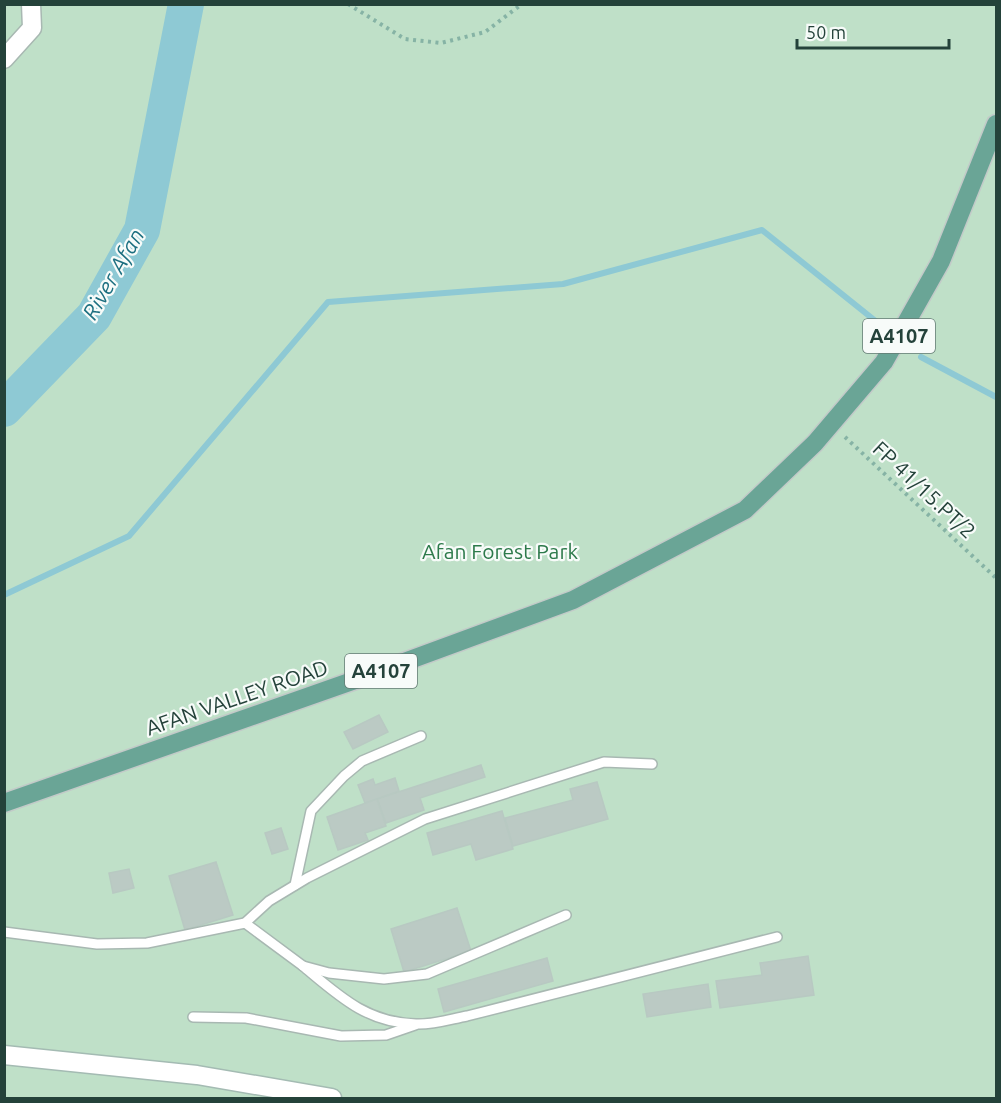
<svg xmlns="http://www.w3.org/2000/svg" width="1001" height="1103" font-family="Ubuntu,sans-serif">
  <rect width="100%" height="100%" fill="#e6efeb"/>
  <rect fill="#bfe0c8" x="5" y="5" width="991" height="1093"/>
  <g fill="none" stroke-linecap="round" stroke-linejoin="round">
    <g stroke="#8ec9d4" stroke-width="6">
      <path d="M921,357l75,40"/>
      <path d="M4,595l125,-59 199,-234 235,-18 199,-54 121,97"/>
    </g>
    <path stroke="#8ec9d4" stroke-width="36" d="M4,409l90,-93 48,-86 44,-226"/>
  </g>
  <g fill="#bbcac4" stroke="#b8c9c2" stroke-width="1.5">
    <path d="M379,715l9,17 -35,17 -9,-17z"/>
    <path d="M481,765l4,12 -65,21 4,12 -38,13 -9,-24z"/>
    <path d="M395,778l4,13 -34,12 -7,-18 15,-6 2,6z"/>
    <path d="M597,782l11,37 -95,27 -8,-28 68,-18 -3,-11z"/>
    <path d="M377,799l9,27 -21,7 3,7 -30,10 -11,-33z"/>
    <path d="M502,811l11,38 -37,11 -5,-16 -38,11 -6,-22z"/>
    <path d="M281,828l7,21 -16,5 -7,-21z"/>
    <path d="M216,862l17,53 -48,15 -16,-54z"/>
    <path d="M129,869l5,19 -21,5 -4,-20z"/>
    <path d="M457,908l14,43 -67,21 -13,-43z"/>
    <path d="M808,956l6,39 -94,13 -4,-27 46,-6 -2,-12z"/>
    <path d="M547,958l6,23 -109,31 -6,-23z"/>
    <path d="M708,984l3,23 -64,10 -4,-23z"/>
  </g>
  <g fill="none" stroke-linecap="round" stroke-linejoin="round">
    <g stroke="#a8b8b2" stroke-width="12">
      <g id="lane">
        <path d="M295,885l16,-74 33,-35 18,-15 59,-25"/>
        <path d="M245,923l58,43 26,7 55,6 43,-5 139,-59"/>
        <path d="M4,932l93,12 50,-1 98,-20 24,-22 38,-23 118,-59 179,-57 48,2"/>
        <path d="M303,966c36,30 64,57 113,58 17,1 35,-5 51,-8l310,-79"/>
        <path d="M193,1017l53,1 95,18 45,-1 29,-10"/>
      </g>
    </g>
    <g stroke="#a8b8b2" stroke-width="21">
      <path id="street" d="M4,59l28,-31 -1,-24"/>
    </g>
    <g stroke="#a4bbb3" stroke-width="21">
      <path id="secondary" d="M4,1055l193,20 135,23"/>
    </g>
    <g stroke="#c2cac8" stroke-width="21">
      <path id="primary" d="M4,803l354,-124 215,-79 172,-90 70,-67 69,-81 57,-101 55,-137"/>
    </g>
    <g stroke="#86b3a5" stroke-width="4" stroke-dasharray="3 4.5" stroke-linecap="butt">
      <path d="M348,4l57,35 36,4 44,-11 37,-28"/>
      <path d="M845,437l151,141"/>
    </g>
    <use href="#lane" stroke="#fff" stroke-width="9"/>
    <use href="#street" stroke="#fff" stroke-width="18"/>
    <use href="#secondary" stroke="#fff" stroke-width="18"/>
    <use href="#primary" stroke="#6aa596" stroke-width="18"/>
  </g>
  <g text-anchor="middle" stroke-width="4.5" stroke-linejoin="round" paint-order="stroke">
    <g fill="#f7fbf9" stroke="#637a73" stroke-width="1.5">
      <rect x="863" y="319" width="72" height="34" rx="4.5"/>
      <rect x="345" y="654" width="72" height="34" rx="4.5"/>
    </g>
    <g font-size="20" font-weight="bold" fill="#24423a">
      <text x="899" y="343">A4107</text>
      <text x="381" y="678">A4107</text>
    </g>
    <g font-size="21" fill="#24423a" stroke="#f7fbf9">
      <text transform="translate(924 490) rotate(43)" y="7">FP 41/15.PT/2</text>
      <text transform="translate(237 698) rotate(-19)" y="7">AFAN VALLEY ROAD</text>
    </g>
    <g font-size="21" fill="#2d7a4b" stroke="#f7fbf9">
      <text x="500" y="559">Afan Forest Park</text>
    </g>
    <g font-size="22" font-style="italic" fill="#1c6f80" stroke="#f7fbf9">
      <text transform="translate(113 274) rotate(-60)" y="8">River Afan</text>
    </g>
  </g>
  <rect width="1001" height="1103" fill="none" stroke="#24423a" stroke-width="12"/>
  <path d="M797 39v9h152v-9" fill="none" stroke="#24423a" stroke-width="3"/>
  <text x="806" y="39" font-size="18" fill="#24423a" stroke="#f7fbf9" stroke-width="4.5" paint-order="stroke">50 m</text>
</svg>
